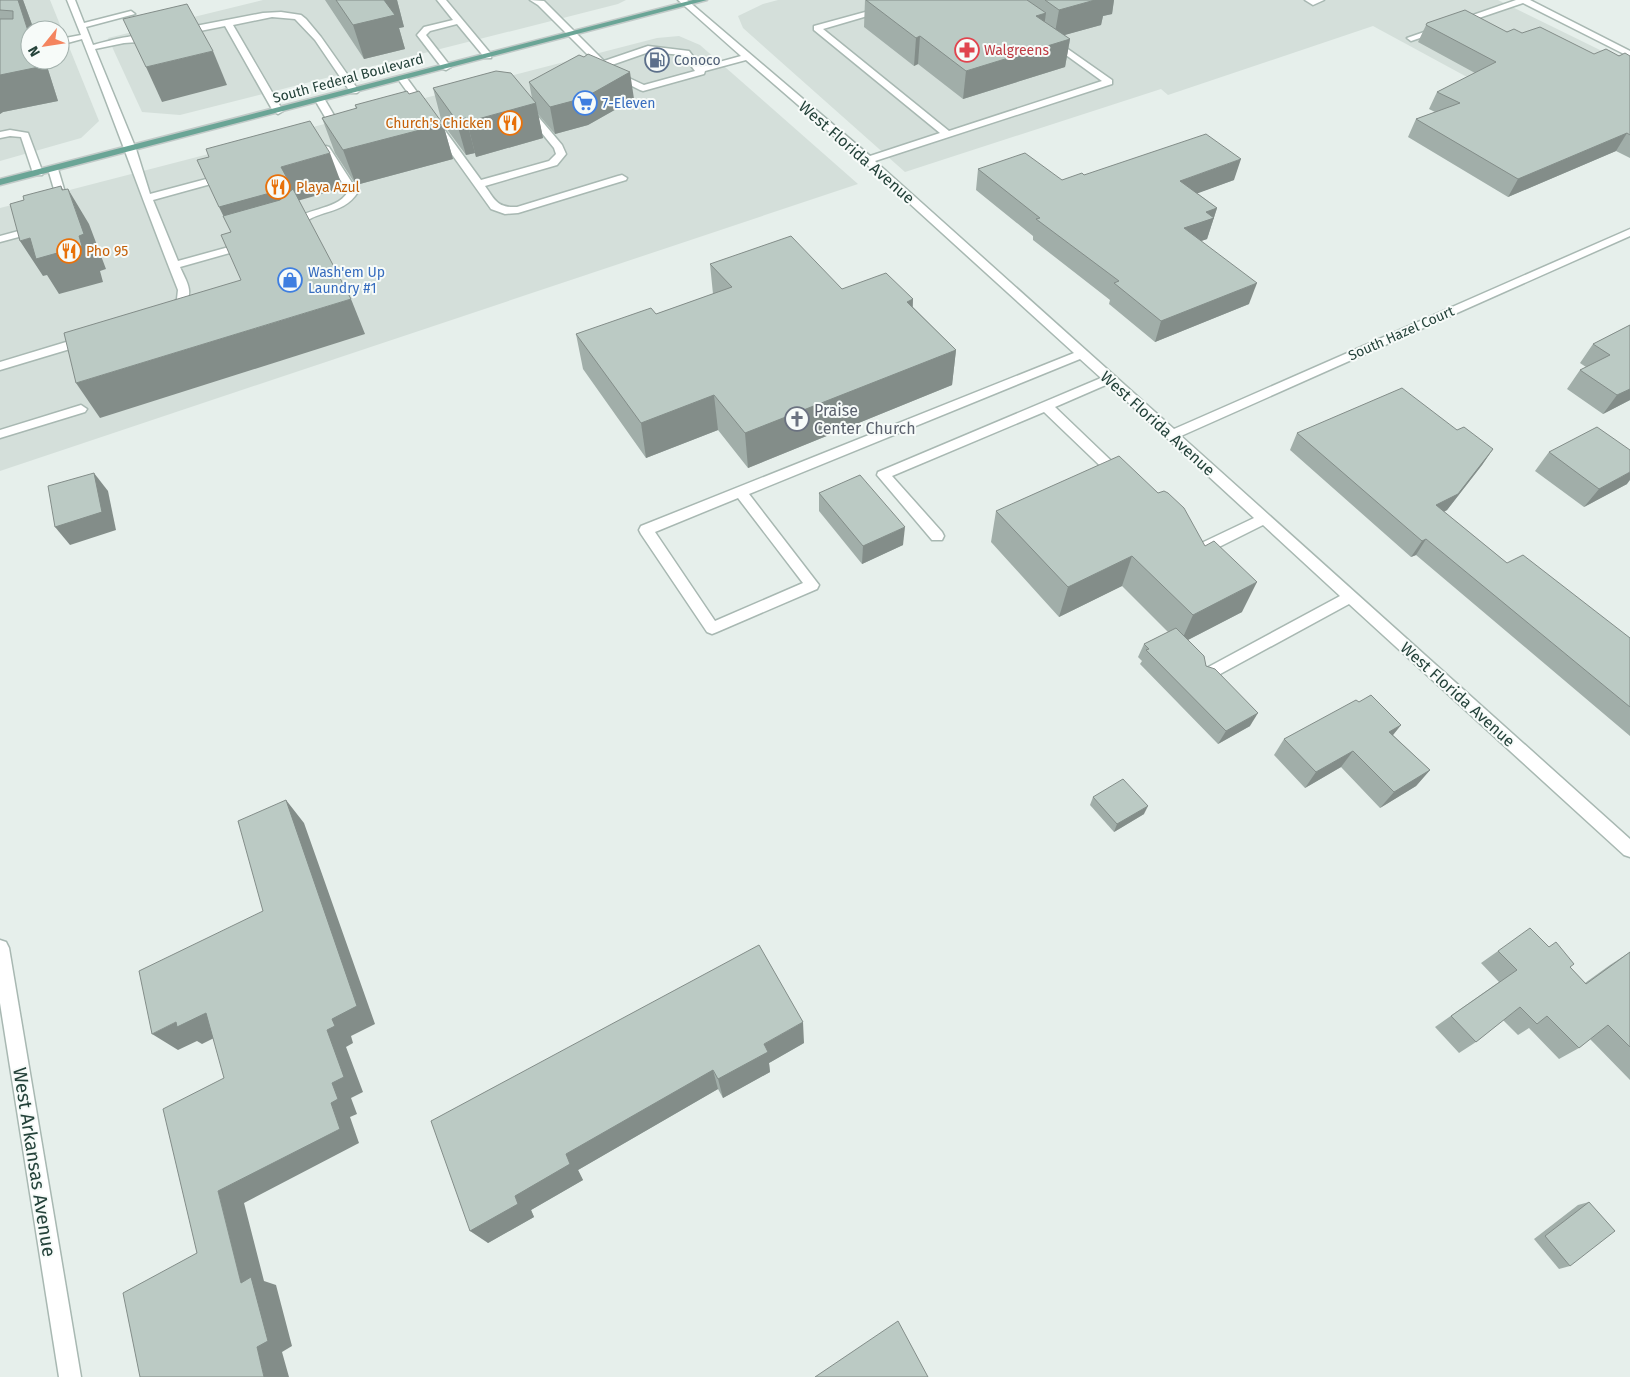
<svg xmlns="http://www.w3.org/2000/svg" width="1630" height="1377" font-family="'Fira Sans',sans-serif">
  <rect width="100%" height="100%" fill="#e6efeb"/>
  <g fill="#d4dfda" fill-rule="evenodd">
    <path d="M0,0h50l49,121 -18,17 -81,23zM30,30h30v30h-30z"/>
    <path d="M263,0h363l-8,4 -438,111 -38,-3 -34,-74z"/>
    <path d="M778,0h720l104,51 -111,39 -118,-64 -205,69 -7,-6 -256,83 -162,-144 -5,-12 25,-12z"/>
    <path d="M679,36l21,9 158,139 -858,287v-263l657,-170z"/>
  </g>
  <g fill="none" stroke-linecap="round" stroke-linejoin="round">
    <g stroke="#a8b8b2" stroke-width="3">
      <g id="minor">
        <path d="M67,0h8l9,23 47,-12 4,3 -49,13 7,18c14,-4 54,-15 64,-7l-4,3 -29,2 -29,6 41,100 14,45 75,-20 5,3 -1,2 -76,21 25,61 69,-19 5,3 -1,2 -71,20c7,16 16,27 1,41 -3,4 -5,6 -10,8l-6,-4 12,-13 1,-9c-33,-83 -63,-168 -96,-251l-22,6v-6l21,-4z"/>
        <path d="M437,0h9l45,54v4h-6l-28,-34 -27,7 -4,4 25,32 -5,3 -3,-1 -26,-34 7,-8 29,-7z"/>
        <path d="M530,0l14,1 60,60 44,-15 41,5 12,16 40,-11 -63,-56h9l183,156 70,-23 -126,-103v-4l95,-26h13l-99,29 126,102 153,-50 -54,-39 4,-3 3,1 57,40v4l-237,77 299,268 456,-200v7l-449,200 449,403v18l-6,-2 -275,-251 -138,75 -5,2 -5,-2 -2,-4 2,-4 139,-75 -77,-71 -60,30h-10l-2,-4 2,-4 61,-29 -146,-134 -53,23 70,67 1,3 -1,3h-10l-71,-68 -152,64 50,56 2,4 -2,4h-10l-55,-65 1,-3 223,-94 -21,-19 -331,135 70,91 -2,4 -100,43 -5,2 -5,-2 -66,-98 -2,-4 2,-4 433,-173 -210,-191 -118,-102 -41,11 -1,3 -61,17 -3,-1 -32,-16 2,-2h6l28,13 51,-14 -12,-16 -34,-3 -43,15 -19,4v-4l10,-3 -59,-59zM738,498l65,85 -88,38 -60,-89z"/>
        <path d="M1305,0h19l-11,5z"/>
        <path d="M1516,0h14l100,51v6l-107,-54 -109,37 -3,1 -4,-3z"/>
        <path d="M281,12l20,3 5,4 15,18 38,54 -2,2h-6l-36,-53 -20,-21 -23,-2 -39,8 50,86 -5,3 -5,-3 -48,-85 -45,9 -4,-3 4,-3 83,-16z"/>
        <path d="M403,76l3,1 75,103 68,-19 7,-7 -2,-6 -30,-37v-4h6l32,38 4,9 -9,11 -72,21c10,14 12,22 32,21l101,-31 4,-1 5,3 -1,2 -108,33 -13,1 -14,-5 -93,-130z"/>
        <path d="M320,97l5,3 20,34 -2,2 -3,1 -5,-3 -20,-34z"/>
        <path d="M10,130l18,3 15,40 -1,2h-8l-1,-2 -12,-36 -11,-1 -10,2v-6z"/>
        <path d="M326,146l3,1 29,45c-16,25 -43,16 -61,37h-8l-1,-2c16,-22 46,-14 60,-35l-27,-43z"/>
        <path d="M53,166l5,3 11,37 -1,2 -4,1 -5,-3 -11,-37z"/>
        <path d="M37,226l4,1 1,2 -1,2 -41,11v-6z"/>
        <path d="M86,336l4,1 2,3 -2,3 -90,27v-8z"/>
        <path d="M81,405l6,4 -2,3 -85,26v-8z"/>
        <path d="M0,940l6,2 3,6 72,429h-22l-59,-374z"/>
      </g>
    </g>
    <g stroke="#c2cac8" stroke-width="3">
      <path id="major" d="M693,0h14l-707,185v-6z"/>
    </g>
    <use href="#minor" fill="#fff" fill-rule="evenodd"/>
    <use href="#major" fill="#6aa596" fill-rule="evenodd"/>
  </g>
  <g fill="#a1aea9">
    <path d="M0,0h23l11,30h-4v30h15l13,41 -55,11 -3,2z"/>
    <path d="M325,0h72l7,27 -5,1 6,21 -41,10z"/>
    <path d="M865,0h249l-2,14 -9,2 -2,9 -37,10 6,4 -5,28 -102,32 -45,-35 -4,2 -50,-39z"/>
    <path d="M1427,23l95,10 72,21 36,2v102l-14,-7 -108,46 -100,-60 8,-18 19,-7 -6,-3 8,-17 38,-19 -57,-31z"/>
    <path d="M529,82l105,17 -46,26 -33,9 -17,-20 5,24 -67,19 -1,-4 -9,2 -23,-31 10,35 -97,26 -21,-32 -13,-35 34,-9 -1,-4 54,-11 33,29 -9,-35 99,10z"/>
    <path d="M978,169l84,11 22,-5 150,5 -37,13 20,15 -10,31 -6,2 48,63 -94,38 -46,-38 1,-4 -77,-60v-4l-57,-46z"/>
    <path d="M710,264l132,25 71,10v8l43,43 -4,35 -204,83 -30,-38 -72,28 -63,-89 -7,-35 80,-20 57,-20z"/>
    <path d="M1630,325v75l-27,14 -36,-25 13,-19 6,-3 -6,-4 13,-19z"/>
    <path d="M1457,430l36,19 -11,16 -35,45 -3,2 63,51 123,75v98l-214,-181 -5,2 -121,-107 7,-17z"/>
    <path d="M1549,452l78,32 -43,23 -49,-36z"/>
    <path d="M819,493l84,52 -41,19 -43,-53z"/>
    <path d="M996,511l209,35 37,66 -54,28 18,26 44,60 -32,18 -78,-80 2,-3 -4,-4 6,-13 24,-12 -46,-46 -63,31 -68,-75z"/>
    <path d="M1359,702l42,23 -8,10 37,35 -14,16 -36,22 -39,-41 -36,21 -31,-33 10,-16z"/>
    <path d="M1093,797l51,17 -30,18 -24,-27z"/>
    <path d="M1498,951l72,16 15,16 25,-18 20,-13v128l-40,-41 -11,9 -20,11 -30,-31 -11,7 -15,-15 -27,22 -17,11 -24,-26 64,-45 -18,-19z"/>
    <path d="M804,1043l-35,20 1,9 -47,26 -5,-9 -140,81 5,10 -52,30 3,7 -46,26 -57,-122z"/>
    <path d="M1589,1202l-19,64 -11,3 -25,-30 44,-34z"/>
  </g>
  <g fill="#838d89">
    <path d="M18,0h5l11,30h-4v7z"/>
    <path d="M382,0h15l7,27 -5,1 6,21 -41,10 -11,-34z"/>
    <path d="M1095,0h19l-2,14 -9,2 -2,9 -47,13 5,-28z"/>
    <path d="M1046,13l-4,28 -6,-25z"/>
    <path d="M920,36l-2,28 -4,2 2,-28z"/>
    <path d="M1070,39l-5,28 -102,32 3,-28z"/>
    <path d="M213,51l14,34 -65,17 -16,-35z"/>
    <path d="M37,60h8l13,41 -55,11 -3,2v-39z"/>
    <path d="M630,72l4,27 -46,26 -33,9 -5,-27z"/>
    <path d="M536,103l7,35 -67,19 -9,-35z"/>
    <path d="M466,118l9,35 -9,2 -10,-35z"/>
    <path d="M443,124l10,35 -97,26 -13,-35z"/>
    <path d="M1627,133l-11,18 -108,46 10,-18z"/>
    <path d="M330,153l13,35 -46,13 -61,41 -17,-35 62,-40z"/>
    <path d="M1241,159l-7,21 -60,22 6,-21z"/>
    <path d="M61,186l16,28 -9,-25 21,35 17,45 -6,2 3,11 -44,12 -12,-19 -4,1 -23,-35 10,-3 32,-48z"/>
    <path d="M1217,208l-10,31 -29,10 6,-21 22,-16z"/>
    <path d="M1257,283l-8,21 -94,38 6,-21z"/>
    <path d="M351,299l14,35 -265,84 -24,-35z"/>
    <path d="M913,299l-3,36 -3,-33z"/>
    <path d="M956,350l-4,35 -204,83 -3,-35z"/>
    <path d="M1630,389v11l-27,14 14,-19z"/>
    <path d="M714,395l4,35 -72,28 -5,-35z"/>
    <path d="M1493,449l-11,16 -35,45 -22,11 11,-16z"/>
    <path d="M1630,472v8l-3,4 -43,23 15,-18z"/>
    <path d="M94,473l14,18 8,39 -46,15 -15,-18z"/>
    <path d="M905,527l-2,18 -41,19 1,-18z"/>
    <path d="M1426,539l-10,16 -5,2 11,-16z"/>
    <path d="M1132,556l-10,30 -63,31 9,-30z"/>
    <path d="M1257,582l-15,30 -62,32 13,-29z"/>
    <path d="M1258,713l-8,13 -32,18 8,-13z"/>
    <path d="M1401,725l-13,16 1,-9z"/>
    <path d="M1353,751l-12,16 -36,21 11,-16z"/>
    <path d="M1430,770l-14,16 -36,22 14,-16z"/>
    <path d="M286,800l18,23 71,201 -24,12 2,7 -7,4 17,45 -12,6 6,16 -7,3 9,26 -115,60 20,78 12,4 16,61 -10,6 7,25h-25l-46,-186 113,-88 1,-20 -5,-53 5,-11z"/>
    <path d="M1148,806l-4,8 -30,18 3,-8z"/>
    <path d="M206,1013l24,17 -28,14 -5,-3 -19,9 -26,-16 24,-12z"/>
    <path d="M803,1022l1,21 -35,20 1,9 -47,26 -5,-19 46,-35z"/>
    <path d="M713,1070l5,19 -140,81 5,10 -52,30 3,7 -46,26 -18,-12 45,-35 51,-42z"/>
  </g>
  <g fill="#bbcac4" stroke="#838d89">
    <path d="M0,0h18l12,37v23h7l2,7 -39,8v-56h13v-8l-13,-1z"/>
    <path d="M336,0h48l11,15 -42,10z"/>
    <path d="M866,0h161l19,13 -10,3 34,23 -104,32 -46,-35 -4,2z"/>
    <path d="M1045,0h50l-36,10z"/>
    <path d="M187,4l26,47 -67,16 -23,-48z"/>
    <path d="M1465,10l42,22 7,-3 8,4 18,-6 54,27 12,-5 13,7 6,-3 5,3v79l-3,-2 -109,46 -102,-60 44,-16 -23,-11 59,-30 -70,-37 1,-2z"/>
    <path d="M588,54l42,18 -46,26 -34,9 -21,-25 50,-27 5,2z"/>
    <path d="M496,71l15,2 25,30 -69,19 -1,-4 -10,2 -23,-32z"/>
    <path d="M407,91l2,3 10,-3 24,33 -100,26 -21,-32 35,-10 -2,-3z"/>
    <path d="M310,121l20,32 -49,14 6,11 -17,15 -51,14 -22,-47 12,-3 -3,-8z"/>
    <path d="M1206,134l35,25 -61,22 37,27 -11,4 8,6 -30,10 73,55 -96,38 -47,-38 5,-2 -83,-62 4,-1 -62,-49 47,-16 37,27 20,-7 2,2z"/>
    <path d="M61,186l1,4 6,-1 16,45 -5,2 3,10 -46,13 -6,-21 -10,3 -10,-37 14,-4 -1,-4z"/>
    <path d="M293,189l58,110 -275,84 -12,-50 177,-53 -20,-45 10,-3 -8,-16 57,-16z"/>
    <path d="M791,236l51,53 44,-16 27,26 -6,3 49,48 -211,83 -31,-38 -73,28 -65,-89 75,-26 5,6 76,-27 -22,-23z"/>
    <path d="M1630,325v64l-13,6 -37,-25 30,-15 -17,-11z"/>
    <path d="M1402,388l55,42 7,-3 29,22 -35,45 -22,11 71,58 16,-8 107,83v69l-204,-168 -4,2 -125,-108z"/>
    <path d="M1597,427l33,23v22l-31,17 -50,-37z"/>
    <path d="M1119,456l39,37 6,-2 4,2 16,15 21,38 9,-5 43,41 -64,33 -61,-59 -64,31 -72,-76z"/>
    <path d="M94,473l8,39 -47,15 -7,-41z"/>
    <path d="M860,475l45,52 -42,19 -44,-53z"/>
    <path d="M1176,628l28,28 2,10 9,3 43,44 -32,18 -80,-81 3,-1 -5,-5z"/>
    <path d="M1371,695l30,30 -12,7 41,38 -36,22 -41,-41 -37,21 -32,-33 72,-39 3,2z"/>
    <path d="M1123,779l25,27 -31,18 -24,-27z"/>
    <path d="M286,800l71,206 -25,13 3,7 -8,4 17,47 -12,6 6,16 -7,4 9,26 -122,62 23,92 10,-6 17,64 -11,6 7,30h-124l-17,-84 74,-40 -34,-144 61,-31 -18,-65 -29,14 -1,-5 -24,12 -13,-63 124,-60 -25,-90z"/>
    <path d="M1530,928l19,19 7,-5 18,22 -4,3 16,17 44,-32v95l-22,-22 -29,23 -32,-32 -10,8 -17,-17 -44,35 -25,-26 66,-46 -19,-19z"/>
    <path d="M759,945l44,77 -39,22 4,8 -50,27 -5,-9 -147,84 4,10 -55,32 3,8 -48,27 -39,-110z"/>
    <path d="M1589,1202l26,29 -45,35 -25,-30z"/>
    <path d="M898,1321l30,56h-113z"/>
  </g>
  <defs>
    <g id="pharmacy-ring" transform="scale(1.25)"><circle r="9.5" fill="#f7fbf9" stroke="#e0444e" stroke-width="1.5"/><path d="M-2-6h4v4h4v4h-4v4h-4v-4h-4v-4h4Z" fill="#e0444e"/></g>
    <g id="fuel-ring" transform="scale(1.25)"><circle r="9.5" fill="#f7fbf9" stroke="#5c6f8a" stroke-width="1.5"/><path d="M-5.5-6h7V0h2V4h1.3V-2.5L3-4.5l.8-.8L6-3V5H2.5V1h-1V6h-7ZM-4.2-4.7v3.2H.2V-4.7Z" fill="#5c6f8a"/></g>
    <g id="supermarket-ring" transform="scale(1.25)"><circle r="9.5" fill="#f7fbf9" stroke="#3f7fe0" stroke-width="1.5"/><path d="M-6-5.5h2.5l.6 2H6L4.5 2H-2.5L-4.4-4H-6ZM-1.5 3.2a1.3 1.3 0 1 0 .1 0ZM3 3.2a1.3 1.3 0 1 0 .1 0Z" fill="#3f7fe0"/></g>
    <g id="restaurant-ring" transform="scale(1.25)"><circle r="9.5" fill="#f7fbf9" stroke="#e8710a" stroke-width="1.5"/><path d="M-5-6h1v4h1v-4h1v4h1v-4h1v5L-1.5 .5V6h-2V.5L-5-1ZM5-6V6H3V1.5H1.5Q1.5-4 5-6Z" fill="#e8710a"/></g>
    <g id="shop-ring" transform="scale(1.25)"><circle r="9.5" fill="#f7fbf9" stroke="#3f7fe0" stroke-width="1.5"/><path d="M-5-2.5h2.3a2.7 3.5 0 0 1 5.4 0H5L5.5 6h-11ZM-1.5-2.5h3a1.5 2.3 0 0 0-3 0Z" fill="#3f7fe0"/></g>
    <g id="church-ring" transform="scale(1.25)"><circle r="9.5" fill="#f7fbf9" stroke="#6b7280" stroke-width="1.5"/><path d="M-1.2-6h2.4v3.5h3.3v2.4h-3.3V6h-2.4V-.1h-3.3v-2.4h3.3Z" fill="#6b7280"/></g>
  </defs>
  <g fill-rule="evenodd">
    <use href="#pharmacy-ring" x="967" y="50"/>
    <use href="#fuel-ring" x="657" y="60"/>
    <use href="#supermarket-ring" x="585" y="103"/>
    <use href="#restaurant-ring" x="510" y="123"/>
    <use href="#restaurant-ring" x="278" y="187"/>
    <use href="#restaurant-ring" x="69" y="251"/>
    <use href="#shop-ring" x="290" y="280"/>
    <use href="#church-ring" x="797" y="419"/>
  </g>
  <g text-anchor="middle" stroke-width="4" stroke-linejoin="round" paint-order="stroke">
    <g font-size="14" fill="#be3a42" stroke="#f7fbf9" text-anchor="start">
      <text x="984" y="55">Walgreens</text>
    </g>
    <g font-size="14" fill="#4e5e75" stroke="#f7fbf9" text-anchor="start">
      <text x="674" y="65">Conoco</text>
    </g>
    <g font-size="14" fill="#24423a" stroke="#f7fbf9">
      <text transform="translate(348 78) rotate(-15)" y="5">South Federal Boulevard</text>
      <text transform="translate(1401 333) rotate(-24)" y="5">South Hazel Court</text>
    </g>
    <g font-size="14" fill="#366cbe" stroke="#f7fbf9" text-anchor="start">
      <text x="602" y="108">7-Eleven</text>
      <text x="308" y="277">Wash'em Up<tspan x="308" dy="16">Laundry #1</tspan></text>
    </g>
    <g font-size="14" fill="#c56008" stroke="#f7fbf9" text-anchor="start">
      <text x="492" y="128" text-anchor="end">Church's Chicken</text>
      <text x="296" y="192">Playa Azul</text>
      <text x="86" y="256">Pho 95</text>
    </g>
    <g font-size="16" fill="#24423a" stroke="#f7fbf9">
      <text transform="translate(857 152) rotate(41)" y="6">West Florida Avenue</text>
      <text transform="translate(1158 423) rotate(42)" y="6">West Florida Avenue</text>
      <text transform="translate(1458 694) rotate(42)" y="6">West Florida Avenue</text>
    </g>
    <g font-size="16" fill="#5b616d" stroke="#f7fbf9" text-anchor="start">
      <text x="814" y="416">Praise<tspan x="814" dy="18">Center Church</tspan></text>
    </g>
    <g font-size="19" fill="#24423a" stroke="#f7fbf9">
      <text transform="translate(35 1162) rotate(81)" y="7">West Arkansas Avenue</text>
    </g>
  </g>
  <g transform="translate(45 45) rotate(240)"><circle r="24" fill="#f7fbf9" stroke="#a3b1ad"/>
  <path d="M0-4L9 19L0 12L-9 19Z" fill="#f4845f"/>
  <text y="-8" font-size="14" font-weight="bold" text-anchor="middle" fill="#24423a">N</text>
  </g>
</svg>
